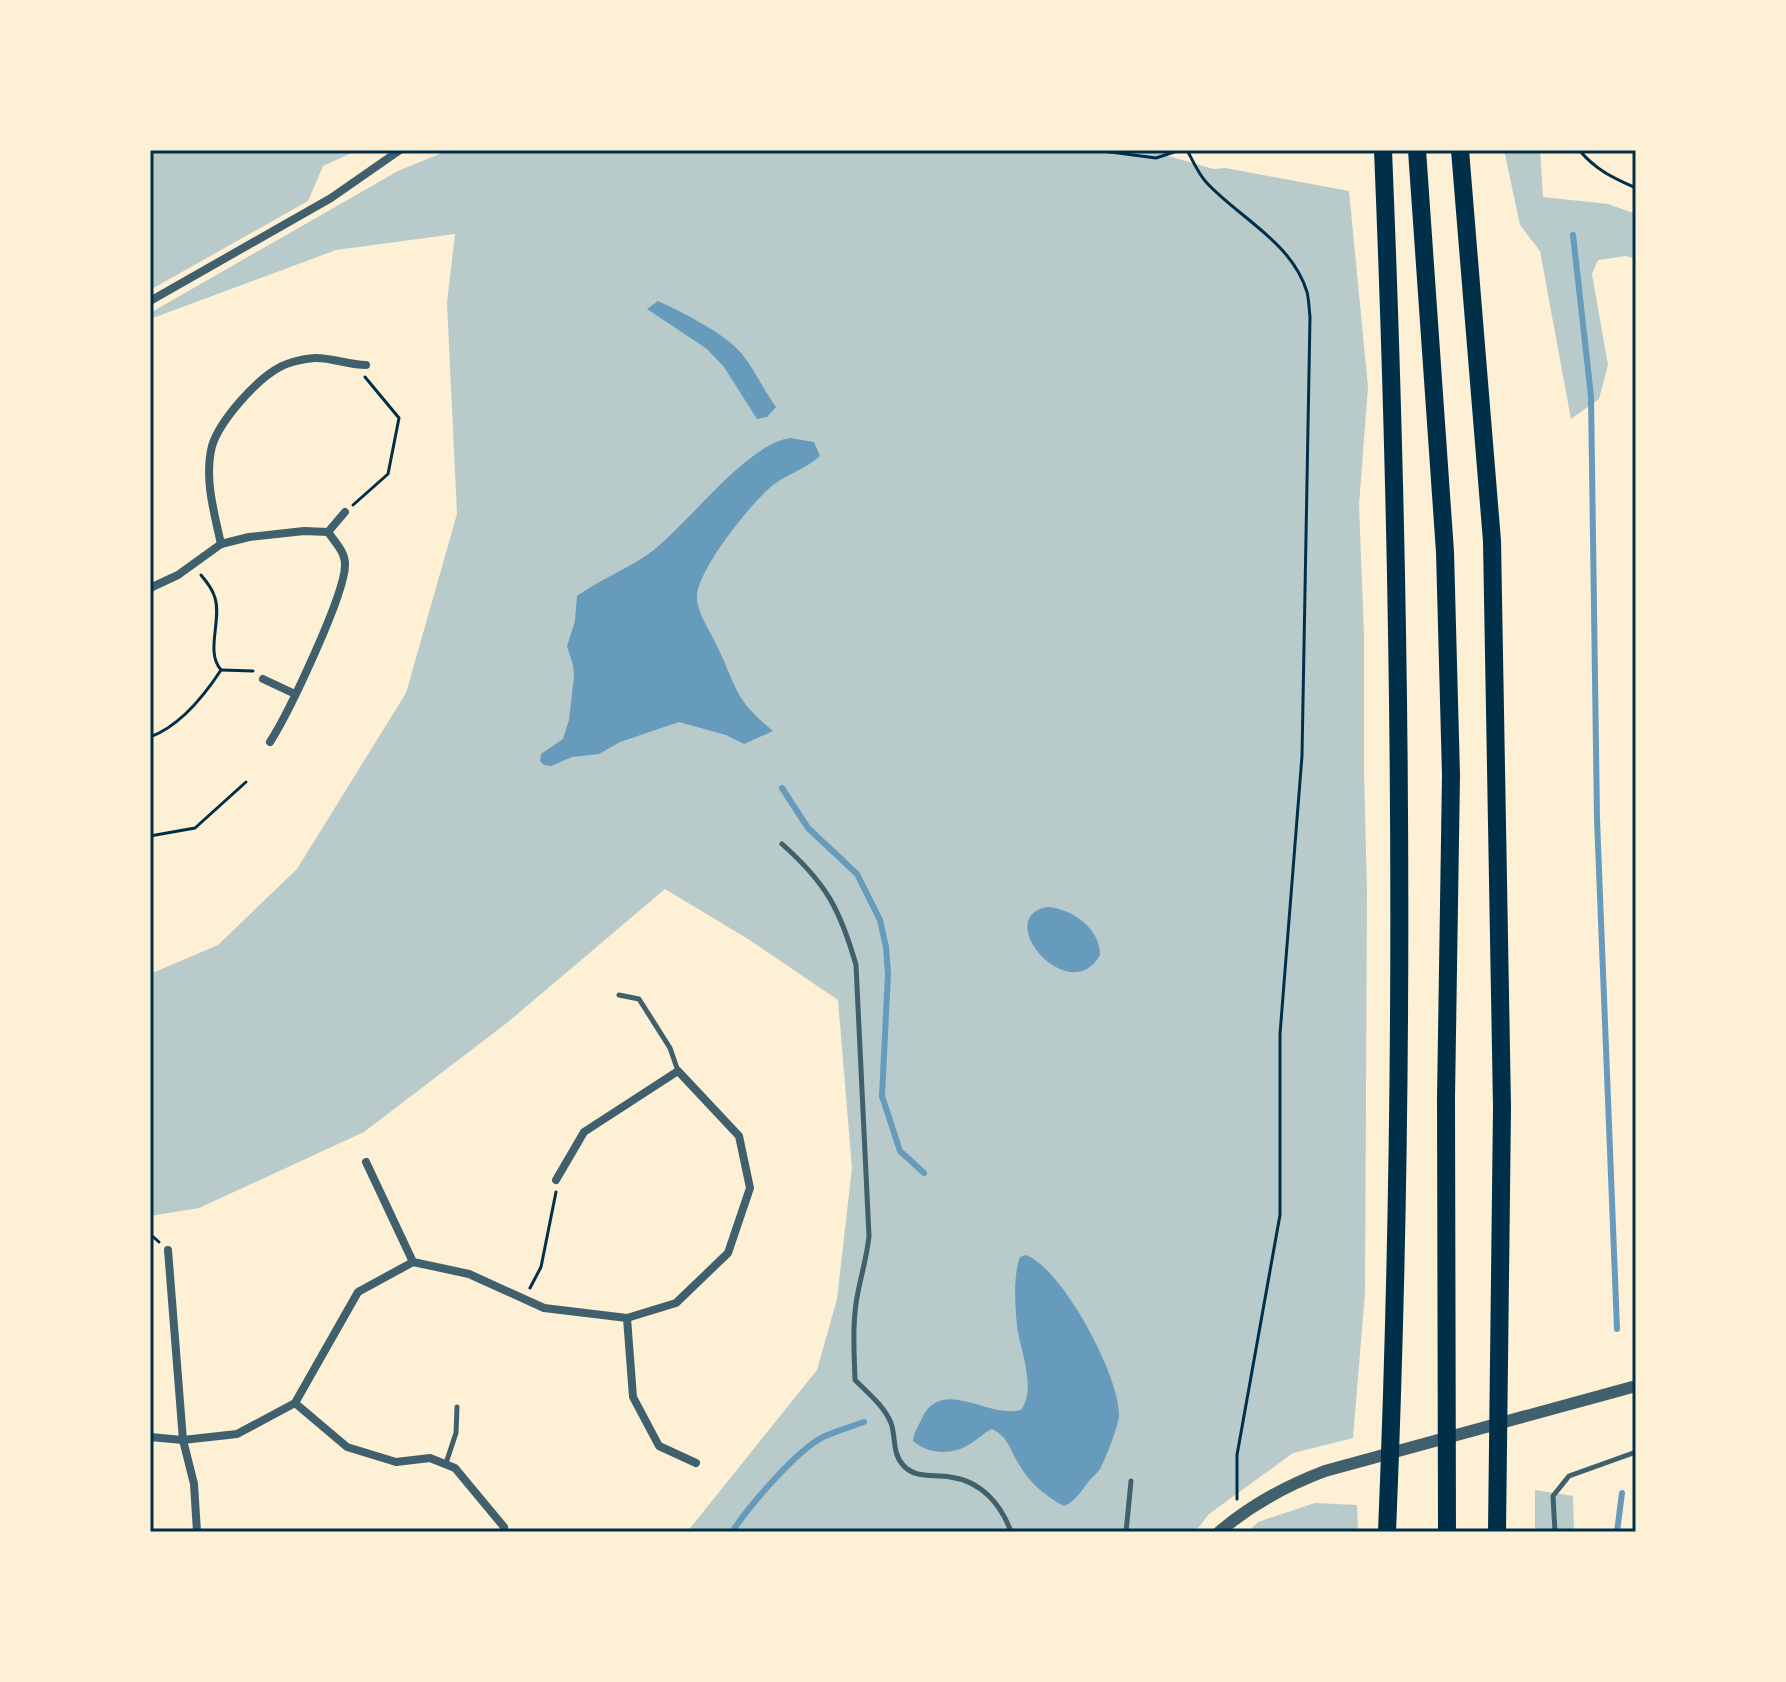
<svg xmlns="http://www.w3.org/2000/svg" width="1786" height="1682" font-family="Commissioner,sans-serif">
  <rect width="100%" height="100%" fill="#fdf0d5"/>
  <g fill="#b9caca">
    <path d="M150,150h208l-35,16 -15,35 -158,89z"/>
    <path d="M449,150h699l65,19 12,-1 124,23 19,196 -9,118 5,130v136l3,121 -2,400 -12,146 -60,15 -84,61 -14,18h-508l130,-162 20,-71 15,-131 -14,-168 -90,-61 -83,-50 -157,133 -144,110 -165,76 -49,8v-242l68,-29 79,-76 109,-176 51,-179 -10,-211 8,-69 -119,16 -186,69v-6l248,-142z"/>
    <path d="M1504,150h36l3,47 65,7 28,10v45l-10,-3 -28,4 -6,14 16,91 -9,34 -28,20 -31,-168 -20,-26z"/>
    <path d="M1535,1490l38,6 1,36h-39z"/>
    <path d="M1315,1503l42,2 1,27h-110l10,-10z"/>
  </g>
  <g fill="#669bbc">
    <path d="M658,301c24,11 68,33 84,53 13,16 22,37 34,53l-9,10 -10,2 -33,-52 -17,-18 -60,-40z"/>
    <path d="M790,438l24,4 6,14c-14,13 -33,18 -47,29 -22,18 -74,83 -76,110 -1,17 13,35 20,51 21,43 16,52 56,85l-29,13 -18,-9 -47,-13 -59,20 -21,12 -27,3 -21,9 -7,-1 -4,-4 1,-7 22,-15 6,-19 5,-43 -1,-12 -6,-19 8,-25 2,-25c22,-16 48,-26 70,-41 40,-28 97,-110 143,-117z"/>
    <path d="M1048,907c25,2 52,22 52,48 -31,55 -110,-39 -52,-48z"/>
    <path d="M1026,1255c37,14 94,122 93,160 0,9 -13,43 -18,52 -2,5 -8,9 -12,14 -8,10 -13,20 -25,25 -18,-9 -34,-23 -44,-40 -10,-15 -11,-29 -28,-37 -9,4 -13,10 -22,15 -17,11 -41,11 -57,-3 1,-9 5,-14 9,-23 20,-42 66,1 99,-8 16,-22 -1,-60 -4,-84 -2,-21 -4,-50 3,-69z"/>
  </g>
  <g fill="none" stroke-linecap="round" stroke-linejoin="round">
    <g stroke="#669bbc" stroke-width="6">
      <path d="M1573,235l18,161 6,423 20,510"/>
      <path d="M782,788l26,40 49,46 23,46 6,27 2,27 -6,122 18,55 24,22"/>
      <path d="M732,1532c17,-26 64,-81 91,-95 13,-6 27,-10 41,-15"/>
      <path d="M1617,1532l5,-39"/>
    </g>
    <g stroke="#003049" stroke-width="3">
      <path d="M1095,150l61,8 24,-8"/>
      <path d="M1187,150c6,11 11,23 19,32 33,36 86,60 101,110 2,8 2,17 3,25l-8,439 -22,278v181l-43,240v44"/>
      <path d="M1579,150c17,20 34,28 57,38"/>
      <path d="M353,505l35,-31 11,-56 -34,-41"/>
      <path d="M221,670l32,1"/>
      <path d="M150,737c30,-11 54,-41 71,-67 -16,-18 1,-50 -6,-72 -2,-8 -8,-16 -14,-23"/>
      <path d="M150,836l45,-8 51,-46"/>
      <path d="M150,1234l9,8"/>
      <path d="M530,1288l11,-21 15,-75"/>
    </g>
    <g stroke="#3f606c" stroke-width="5">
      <path d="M782,844c44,39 58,65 74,121l13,271c-2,20 -7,36 -11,56 -6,28 -4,59 -3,88 13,13 29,26 36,43 5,14 1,30 12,42 12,14 30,9 47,12 31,4 51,27 61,55"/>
      <path d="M619,995l20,4 31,49 8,23"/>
      <path d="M446,1463l10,-30 1,-26"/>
      <path d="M1126,1532l5,-51"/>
      <path d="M1555,1532l-2,-36 16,-20 67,-24"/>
    </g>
    <g stroke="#3f606c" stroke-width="8">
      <path d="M150,301l181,-103 69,-48"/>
      <path d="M328,532l17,-20"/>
      <path d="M221,544c-7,-32 -17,-66 -9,-98 8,-26 45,-67 68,-79 9,-5 27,-9 36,-9 17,0 33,7 50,7"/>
      <path d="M150,588l28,-13 43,-31 28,-7 55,-6 24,1c7,10 17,20 17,32 1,29 -57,150 -75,178"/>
      <path d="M263,679l32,15"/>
      <path d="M366,1162l47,100"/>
      <path d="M168,1250l15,190 11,44 3,48"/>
      <path d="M627,1318l6,79 26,49 37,17"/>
      <path d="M295,1403l52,44 49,15 34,-4 25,10 49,59"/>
      <path d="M150,1437l33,3 54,-6 58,-31 63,-111 55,-30 56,12 75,34 83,10 49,-15 52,-50 22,-65 -11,-52 -61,-65 -94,61 -28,48"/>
    </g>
    <path stroke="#3f606c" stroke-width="12" d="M1219,1532c33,-28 66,-46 106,-61l311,-85"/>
    <g stroke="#003049" stroke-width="18">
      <path d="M1383,150c19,460 23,922 4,1382"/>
      <path d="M1417,150l28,402 6,223 -5,323 1,434"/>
      <path d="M1460,150l32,391 10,566 -5,425"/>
    </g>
  </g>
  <rect width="1786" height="1682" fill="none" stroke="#fdf0d5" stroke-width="304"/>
  <rect x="152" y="152" width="1482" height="1378" fill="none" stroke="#003049" stroke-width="3"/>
</svg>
